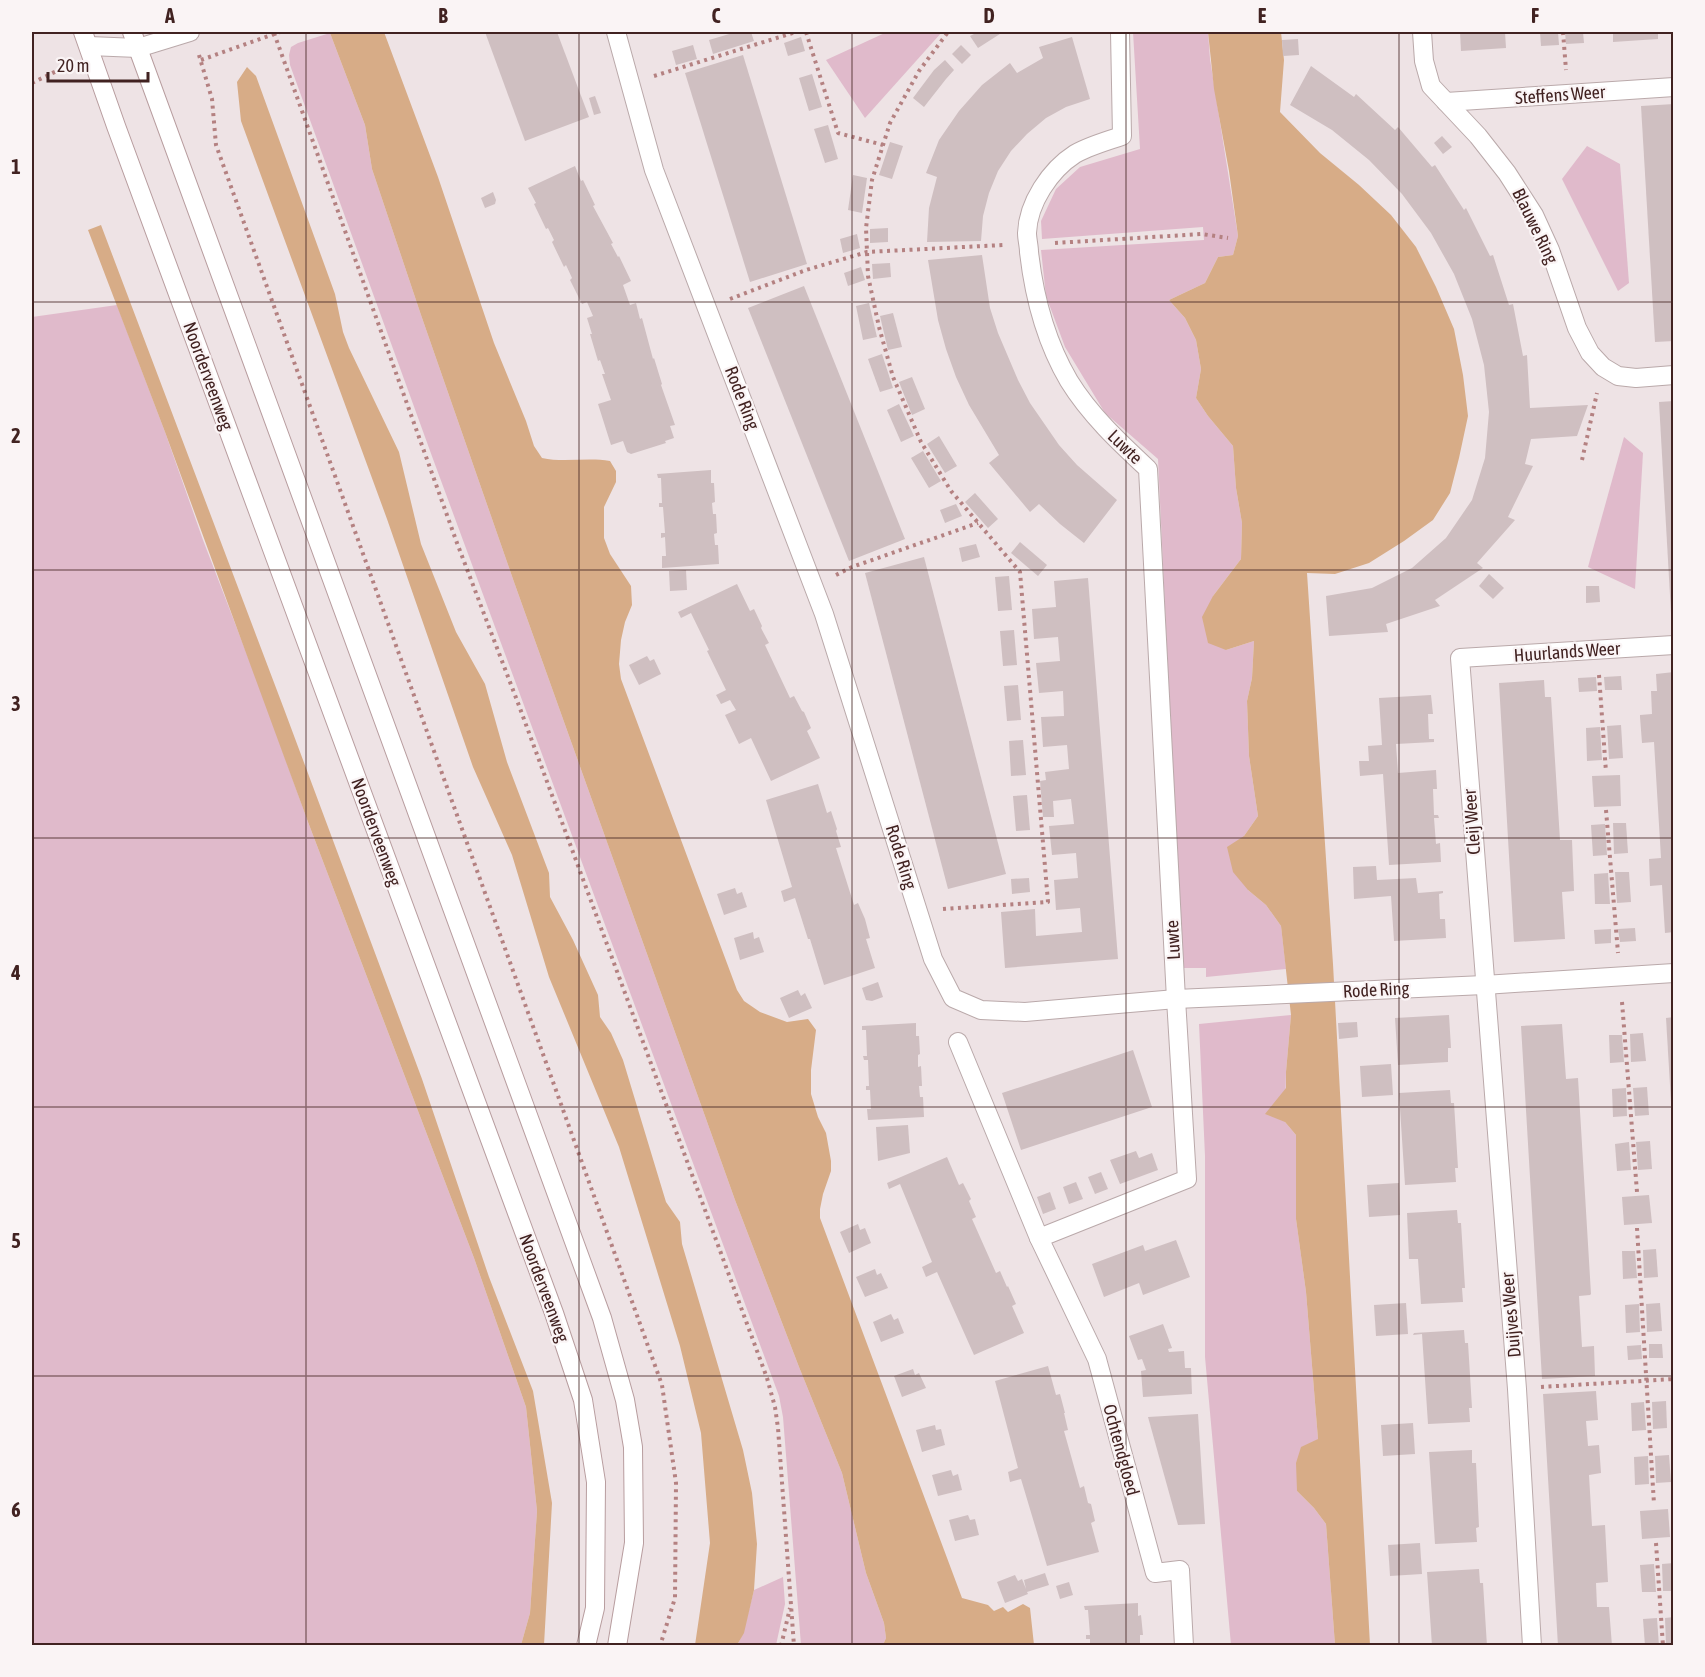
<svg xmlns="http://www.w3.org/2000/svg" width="1705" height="1677" font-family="'Asap Condensed',sans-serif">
  <rect width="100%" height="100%" fill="#eee3e5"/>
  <g fill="#e0bacb">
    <path d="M887,32h55l-77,86 -39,-58z"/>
    <path d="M1133,32h75l2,27 28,177 -5,19 -15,2 -13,26 -36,17 16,18 11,22 5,29 -5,29 12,18 25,30 3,42 6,35 -1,36 -28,37 13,54 28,-9 -2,37 -5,23 2,55 9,60 -14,20 4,54 18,15 15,21 5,43 -80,8v-9h-24l-24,-509 -53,-46 -40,-66 -19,-51 -5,-46 163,-10 -1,-13 -161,12 -1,-18 15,-32 24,-22 60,-18z"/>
    <path d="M330,33l35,92 7,44 49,146 93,267 221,618 64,167 43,106 24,100 18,50 2,15 -3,7h-82l-18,-228 -4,-21 -346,-937 -143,-394 -1,-10 2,-8 7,-4z"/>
    <path d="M1587,146l33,18 9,119 -11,8 -56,-112z"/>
    <path d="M117,305l48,127 38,108 58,151 47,131 166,436 52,149 11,104 -7,102 -9,32h-489v-1328z"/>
    <path d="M1624,437l19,16 -8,136 -47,-22z"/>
    <path d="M1291,1015l-5,57 -1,50 11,13v84l10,73 12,147 -21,52 17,17 12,16 9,121h-104l-26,-288v-201l-6,-132z"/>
    <path d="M783,1577l2,27 -9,41 -39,1 6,-13 11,-43z"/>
  </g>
  <g fill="#d7ac87">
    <path d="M333,32h51l54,145 56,166 32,78 8,25 8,12c22,5 45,-1 68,3l6,10v11l-12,25v31l6,16 21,32 1,19 -7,17 -4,18 -2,24 2,15 116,311 7,11 16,11 27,10 21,-3 8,11 -5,40v24l7,23 8,16 5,28v10l-8,23 -3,15v9l142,380 26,7 6,6 9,-4 5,5 15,-8 7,4 4,37h-151l3,-7 -2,-15 -18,-50 -24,-100 -43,-106 -64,-167 -221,-618 -93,-267 -49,-146 -7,-44 -35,-92z"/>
    <path d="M1208,32h73l3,28 -4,52 40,41 39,32 32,30 25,32 20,40 18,42 9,46 5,41 -9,42 -9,35 -17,27 -29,21 -35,22 -34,11 -28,-1 26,391 37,681h-35l-9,-121 -12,-16 -17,-17 -1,-28 5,-16 17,-8 -12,-147 -10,-73v-84l-11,-13 -20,-8 21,-26v-16l5,-57 -10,-89 -15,-21 -18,-15 -15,-18 -6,-25 17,-11 14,-20 -9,-60 -2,-55 5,-23 2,-37 -28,9 -18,-7 -6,-26 11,-21 28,-37 1,-36 -6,-35 -3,-42 -25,-30 -12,-18 5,-29 -5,-29 -11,-22 -16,-18 36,-17 13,-26 15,-2 5,-19 -9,-65 -15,-82z"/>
    <path d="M247,67l9,9 79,218 8,38 6,16 50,104 22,92 35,88 29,52 22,78 42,111 1,24 23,43 25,55 2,22 11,16 12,27 43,142 14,20 2,22 61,206 9,43 5,51 -3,46 -10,43 -7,12h-42l15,-102 -9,-110 -21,-87 -61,-199 -70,-170 -37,-122 -39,-88 -86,-248 -146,-398 -4,-39z"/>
    <path d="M101,225l183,484 138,370 67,198 44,114 19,112 -8,142h-23l9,-32 7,-102 -11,-104 -52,-149 -166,-436 -143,-390 -77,-202z"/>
  </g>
  <g fill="#cfbfc1">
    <path d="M485,32h72l32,85 -64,24z"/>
    <path d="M736,32h15l3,9 -41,13 -4,-14z"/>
    <path d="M978,32h25l-25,16 -8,-12z"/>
    <path d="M1460,32h45l1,16 -45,3z"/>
    <path d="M1540,32h18l1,13 -18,1z"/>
    <path d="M1565,32h18l1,11 -18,1z"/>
    <path d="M1613,32h45v7l-45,3z"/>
    <path d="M801,37l4,14 -17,5 -4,-13z"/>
    <path d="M1072,37l18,62 -24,8 -20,11 -19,16 -16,17 -13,20 -9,22 -6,23 -2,25 -54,1 2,-34 8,-31 -11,-4 13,-33 20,-29 23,-26 28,-22 7,10 26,-15 -4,-11z"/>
    <path d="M1298,39l1,16 -16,1 -1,-16z"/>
    <path d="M693,45l4,14 -21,6 -4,-14z"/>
    <path d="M961,45l10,10 -9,9 -10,-10z"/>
    <path d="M743,55l64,209 -57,18 -65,-209z"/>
    <path d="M945,60l9,10 -8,9 -22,28 -11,-9 21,-28z"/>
    <path d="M1311,66l43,31 2,-3 39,36 3,-3 34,40 3,-2 29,45 2,-2 24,48 3,-1 16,50 4,-1 10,52 4,-1 3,53 58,-3 -11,31 -46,3 -6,25 8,2 -25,51 7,3 -38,43 6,5 -48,32 5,6 -54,18 2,8 -59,4 -3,-40 46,-8 40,-20 34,-30 26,-38 13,-42 4,-46 -5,-47 -12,-46 -18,-45 -23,-41 -29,-39 -33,-34 -37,-30 -42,-25z"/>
    <path d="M812,74l10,33 -13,4 -10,-33z"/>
    <path d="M595,96l6,17 -7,2 -5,-17z"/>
    <path d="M1674,104v237l-19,1 -14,-236z"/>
    <path d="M828,125l10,34 -13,4 -11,-34z"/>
    <path d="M1442,136l10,11 -9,7 -9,-11z"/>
    <path d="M890,142l13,4 -11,33 -13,-4z"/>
    <path d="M575,166l6,15 2,-1 12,25 -2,1 20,37 -2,1 7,13 1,-1 12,25 -8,4 7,20 6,-2 4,16 2,-1 11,41 1,-1 8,26 -1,1 14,40 -5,1 4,12 -9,3 1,2 -35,11 -4,-2 -4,-11 -12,4 -13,-41 13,-4 -9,-26h3l-5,-14 -2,1 -8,-27h2l-5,-16 6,-2 -6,-14 -5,2 -12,-24 2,-2 -6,-13 -2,2 -12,-25 2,-2 -6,-12 -2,1 -12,-25 2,-1 -8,-15z"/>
    <path d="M853,175l14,3 -5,35 -14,-3z"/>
    <path d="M493,192l3,8 -1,4 -10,4 -4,-10z"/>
    <path d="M888,228v14l-18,1v-14z"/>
    <path d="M857,234l3,14 -17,5 -3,-14z"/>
    <path d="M982,255l8,53 8,25 20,47 12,23 29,42 18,20 40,35 -33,43 -24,-19 -21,-20 -9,8 -41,-49 10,-8 -30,-50 -13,-28 -10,-28 -8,-29 -10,-60z"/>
    <path d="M890,263l1,14 -18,2 -1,-15z"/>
    <path d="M861,267l4,13 -17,6 -4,-13z"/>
    <path d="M804,286l101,253 -56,22 -101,-253z"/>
    <path d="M869,303l8,34 -14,3 -7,-34z"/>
    <path d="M893,313l9,34 -14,3 -8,-34z"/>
    <path d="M882,354l11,34 -13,4 -12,-33z"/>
    <path d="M912,377l13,32 -13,6 -13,-33z"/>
    <path d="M1674,401v212h-3l-12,-211z"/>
    <path d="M899,404l15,32 -13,6 -14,-32z"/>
    <path d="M939,436l18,30 -12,7 -18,-29z"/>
    <path d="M923,451l18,30 -12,7 -18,-30z"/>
    <path d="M711,470v13h3l1,19 -3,1 1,11h3l1,19 -3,1 1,11h3l1,19 -57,4v-12h4l-1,-19 -4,1v-5h4l-2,-26h-4v-4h3l-1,-25h-3l-1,-4z"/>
    <path d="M975,493l23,26 -10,9 -23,-26z"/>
    <path d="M956,504l6,12 -17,7 -5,-13z"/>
    <path d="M1020,542l27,23 -9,11 -27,-23z"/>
    <path d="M976,544l4,13 -18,5 -3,-14z"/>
    <path d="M924,557l82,317 -58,15 -83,-316z"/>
    <path d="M686,570l1,20 -17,1 -1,-20z"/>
    <path d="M1489,574l15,14 -11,11 -14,-13z"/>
    <path d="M1009,576l3,34 -14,1 -3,-34z"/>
    <path d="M1088,578l30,381 -113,9 -4,-56 34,-3 1,27 46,-4 -2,-24 -24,2 -2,-30 24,-2 -2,-25 -24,2 -3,-29 25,-2 -3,-25 -18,2 1,16h-11l-3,-36 6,-1 -1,-8 24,-3 -2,-24 -24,2 -2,-30 23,-1 -1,-25 -24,2 -3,-30 24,-2 -2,-24 -24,2 -2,-30 24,-2 -2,-26z"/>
    <path d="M737,584l13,27 4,-2 8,17 -1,2 8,15 -4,2 25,53 4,-2 8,15 2,1 7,16 -4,3 13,27 -49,23 -20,-43 -12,6 -14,-29 11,-5 -6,-10 -9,4 -5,-9 10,-5 -19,-39 2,-1 -18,-37 -10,5 -3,-6z"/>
    <path d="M1586,586h13l1,16 -14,1z"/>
    <path d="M1014,630l3,35 -14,1 -3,-35z"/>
    <path d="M647,656l3,5 4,-2 7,15 -22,11 -10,-20z"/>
    <path d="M1674,672v260l-9,1 -3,-48 -12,1 -1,-27 12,-1 -7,-116 -12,1 -2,-26v-2l12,-1 -1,-23h6l-1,-17z"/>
    <path d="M1621,676l1,14h-17l-1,-13z"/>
    <path d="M1596,677l1,14 -18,1 -1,-14z"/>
    <path d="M1544,680l1,17h6l9,143h12l2,51 -12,1 3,47 -51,3 -15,-259z"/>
    <path d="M1018,685l3,35 -14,1 -3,-35z"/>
    <path d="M1431,695l2,19h-5l1,25h5v3l-38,2 2,29 38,-3 1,19h-4l1,26h4l1,3h-5l2,26 4,-1 1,19 -52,3 -6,-91 -23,2 -1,-15h10l-1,-15 14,-1 -3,-47z"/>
    <path d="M1621,725l2,33 -14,1 -2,-33z"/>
    <path d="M1600,727l2,33 -15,1 -1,-33z"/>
    <path d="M1023,740l3,35 -15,1 -2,-35z"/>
    <path d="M1620,775l1,31 -27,1 -2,-31z"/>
    <path d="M818,784l9,29 4,-2 6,18 -1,2 5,16 -5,1 18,57 4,-2 7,16 5,19 -4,1 9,29 -51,17 -14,-46h-2l-13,-41 -11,4 -3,-11 11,-4 -26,-87z"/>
    <path d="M1027,795l3,35 -14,1 -3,-35z"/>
    <path d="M1613,823h13l2,30 -14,1z"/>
    <path d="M1605,824l2,31 -14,1 -2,-31z"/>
    <path d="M1376,866l1,14 39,-2 2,15 25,-2v2l-4,1 1,25h5l1,19 -52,3 -3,-45 -37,3 -1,-32z"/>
    <path d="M1615,872h14l2,30 -14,1z"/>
    <path d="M1608,873l2,31h-15l-1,-30z"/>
    <path d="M1029,878l1,14 -18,2 -1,-15z"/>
    <path d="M735,888l2,6 5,-2 5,15 -23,8 -7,-21z"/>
    <path d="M1635,928l1,13 -16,1 -2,-13z"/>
    <path d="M1611,929v14l-16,1 -1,-14z"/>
    <path d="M753,932l1,7 5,-2 5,15 -24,8 -6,-22z"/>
    <path d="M878,982l5,15 -11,4 -6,-1 -4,-12z"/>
    <path d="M798,990l3,6 4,-3 7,15 -23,10 -9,-20z"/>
    <path d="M1449,1015l2,33h-3v14l-50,3 -3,-47z"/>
    <path d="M1674,1017v102h-2l-6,-101z"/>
    <path d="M1357,1022l1,15 -19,2 -1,-16z"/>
    <path d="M916,1023v13h3l1,18 -2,1v12l3,-1 1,20h-3l1,11h3l1,20 -56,3 -1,-11h4l-1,-19h-4v-4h3l-1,-26h-4l-1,-4h4l-1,-26h-4v-4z"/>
    <path d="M1562,1024l4,55 12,-1 13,216 -1,1 -11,1 3,51 12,-1 1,30 -53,3 -21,-353z"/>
    <path d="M1643,1033l3,28 -15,1 -1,-28z"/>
    <path d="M1609,1035h13l2,27 -14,1z"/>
    <path d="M1133,1050l19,57 -131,43 -19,-57z"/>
    <path d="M1391,1064l2,31 -31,2 -2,-31z"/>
    <path d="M1647,1087l2,28 -14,1 -2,-28z"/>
    <path d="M1626,1088l1,28 -14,1 -1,-28z"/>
    <path d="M1450,1090l1,13h3l2,32 2,33h-3l1,14 -51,3 -6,-92z"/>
    <path d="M908,1125l2,28 -32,8 -2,-34z"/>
    <path d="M1650,1141l2,28 -14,1 -2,-28z"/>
    <path d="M1629,1142l2,28 -14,1 -2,-27z"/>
    <path d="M1136,1151l3,7 13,-5 6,17 -38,14 -10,-24z"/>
    <path d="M947,1157l12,28 4,-2 8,16 -2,2 7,16 -4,2 24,54 4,-2 7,16 1,-1 8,18 -4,2 12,27 -50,22 -37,-83 -11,5 -4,-10 10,-5 -32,-78 -11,5 -2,-6z"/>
    <path d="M1101,1172l7,17 -13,5 -7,-17z"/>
    <path d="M1076,1182l7,17 -14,5 -6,-17z"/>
    <path d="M1399,1183l1,32 -31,2 -2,-32z"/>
    <path d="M1050,1192l6,17 -13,5 -6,-17z"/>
    <path d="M1649,1195l3,28 -28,2 -2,-28z"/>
    <path d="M1457,1210l1,13h3l2,32 2,33h-3l1,14 -42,2 -3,-45h-9l-2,-46z"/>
    <path d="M858,1224l2,6 5,-2 6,15 -22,10 -9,-21z"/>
    <path d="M1176,1240l14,37 -47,18 -4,-12 -35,14 -12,-33 51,-19 2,6z"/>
    <path d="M1656,1249l2,28 -14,1 -1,-28z"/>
    <path d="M1622,1251h13l2,27 -14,1z"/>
    <path d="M875,1269l2,6 4,-2 7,15 -23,9 -9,-20z"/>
    <path d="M1406,1303l2,31 -32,2 -2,-31z"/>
    <path d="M1660,1303l2,28 -15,1 -1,-28z"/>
    <path d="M1639,1304l1,28 -14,1 -1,-28z"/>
    <path d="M891,1314l3,6 4,-2 6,15 -23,9 -8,-20z"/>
    <path d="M1163,1324l9,24 -4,1 1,3 15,-1 1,17h6l1,26 -49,3 -2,-26 5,-1 -4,-11 -4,1 -9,-24z"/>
    <path d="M1464,1330l1,13h3l2,32 2,33h-3l1,14 -42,2 -6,-90 -9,1 1,-2z"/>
    <path d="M1649,1344h13l1,14h-14z"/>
    <path d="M1641,1345l1,14 -14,1 -1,-14z"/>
    <path d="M1048,1366l8,29 4,-1 5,19h-1l4,17 -4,1 16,57 4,-2 4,17 3,1 4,17 -4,2 8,29 -52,14 -26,-87 -11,3 -2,-10 10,-4 -23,-87z"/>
    <path d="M913,1369l2,6 4,-2 7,15 -24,9 -8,-21z"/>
    <path d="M1596,1391l2,29 -12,1 2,25 11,-1 2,28 -12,2 3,51 13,-1 3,57 -12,1 1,24h12l3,39h-54l-15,-252z"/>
    <path d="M1666,1401l1,27 -14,1 -1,-27z"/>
    <path d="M1644,1402l2,28 -14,1 -1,-28z"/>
    <path d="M1198,1414l7,110 -27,1 -30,-108z"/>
    <path d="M1413,1423l2,31 -32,2 -2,-31z"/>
    <path d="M935,1425l1,5 5,-1 4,16 -23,7 -6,-22z"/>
    <path d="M1472,1450v13h4l3,64 -3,1 1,14 -42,2 -6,-92z"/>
    <path d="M1669,1455l2,27 -15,1 -1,-27z"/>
    <path d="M1648,1456l1,28 -14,1 -1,-28z"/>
    <path d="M951,1470l2,6 5,-2 4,16 -24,6 -6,-21z"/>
    <path d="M1668,1509l2,28 -28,2 -2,-28z"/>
    <path d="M968,1515l2,5 5,-1 4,16 -24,6 -6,-21z"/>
    <path d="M1420,1543l2,31 -32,2 -2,-31z"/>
    <path d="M1674,1563v28h-11l-1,-27z"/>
    <path d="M1654,1564l2,28h-14l-2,-27z"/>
    <path d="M1479,1569l1,14h3l4,63h-55l-5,-74z"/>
    <path d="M1045,1573l4,12 -22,7 1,2 -23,9 -8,-21 18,-7 3,6 4,-2 4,10 -2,-9z"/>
    <path d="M1069,1582l4,13 -13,4 -4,-13z"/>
    <path d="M1138,1603v13l3,-1 2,20h-3v11h-50v-7h-4v-4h4l-2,-25h-3l-1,-4z"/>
    <path d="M1674,1617v28h-8l-1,-27z"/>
    <path d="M1657,1618l2,28h-14l-2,-27z"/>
  </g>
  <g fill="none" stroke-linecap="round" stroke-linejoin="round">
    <g stroke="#baa9aa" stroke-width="20">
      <g id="street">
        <path d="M616,32l38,138 170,444 109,345 20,39 28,12 44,2 151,-13 308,-14 190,-12"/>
        <path d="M1120,32l2,104c-16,5 -33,10 -47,18 -25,16 -47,49 -48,79 0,6 2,13 2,19 5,44 17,90 40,129 21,34 50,61 79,88l28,530 11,180 -148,59 58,121 58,214 25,-3 4,76"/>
        <path d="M1422,32l2,29 7,25 47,50 29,37 27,42 16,35 27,78 13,25 13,14 15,9 18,2 38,-3"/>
        <path d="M89,46l49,2 52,-16"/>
        <path d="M1446,102l228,-15"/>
        <path d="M958,1042l81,196"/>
        <path d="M1532,1646l-15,-257 -57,-731 214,-13"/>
      </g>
    </g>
    <g stroke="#b89d9f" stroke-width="20">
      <g id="secondary">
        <path d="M83,32l33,94 438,1187 29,87 13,82 -1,126 -9,38"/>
        <path d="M132,32l470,1286 23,82 8,47 1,96 -17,103"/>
      </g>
    </g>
    <g stroke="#b48181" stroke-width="4" stroke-dasharray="3 4.5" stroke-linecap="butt">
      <path d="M806,32l32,101 45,12"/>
      <path d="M1563,32l3,38"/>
      <path d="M274,33l183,510 61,160 249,675 8,29 3,21 16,218"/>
      <path d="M199,55l13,44 4,46 446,1240 14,98 -1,115 -15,48"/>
      <path d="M201,60l79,-28"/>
      <path d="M654,76l142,-44"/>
      <path d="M32,83l37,-18"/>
      <path d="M1055,243l147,-9 26,4"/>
      <path d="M730,299l76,-29 61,-18 136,-7"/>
      <path d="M1582,460l15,-67"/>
      <path d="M836,575l16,-8 126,-44"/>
      <path d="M1599,675l7,97"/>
      <path d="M1606,810l12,143"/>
      <path d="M943,909l105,-7 -28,-330 -69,-81 -30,-49 -28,-65 -14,-50 -11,-51 -2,-48 6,-48 18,-57 29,-52 29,-39"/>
      <path d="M1622,1002l15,190"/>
      <path d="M1637,1228l17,276"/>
      <path d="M1541,1387l133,-8"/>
      <path d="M1656,1543l7,103"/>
      <path d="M781,1646l9,-38"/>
    </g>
    <use href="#street" stroke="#fff" stroke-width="18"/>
    <use href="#secondary" stroke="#fff" stroke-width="18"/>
  </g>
  <path fill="none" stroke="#412221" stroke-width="1.5" stroke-opacity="0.55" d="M306,32v1614M579,32v1614M852,32v1614M1126,32v1614M1399,32v1614M32,302h1642M32,570h1642M32,838h1642M32,1107h1642M32,1376h1642"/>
  <g text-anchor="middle" stroke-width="4.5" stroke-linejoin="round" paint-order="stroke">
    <g font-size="18" fill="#412221" stroke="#faf4f5">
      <text transform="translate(1560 95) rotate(-4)" y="6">Steffens Weer</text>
      <text transform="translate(1535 226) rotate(64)" y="6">Blauwe Ring</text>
      <text transform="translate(208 376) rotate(70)" y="6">Noorderveenweg</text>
      <text transform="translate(742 398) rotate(69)" y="6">Rode Ring</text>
      <text transform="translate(1125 447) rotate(44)" y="6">Luwte</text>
      <text transform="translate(1567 652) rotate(-4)" y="6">Huurlands Weer</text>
      <text transform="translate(1472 822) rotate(-94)" y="6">Cleij Weer</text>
      <text transform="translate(376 832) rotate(70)" y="6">Noorderveenweg</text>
      <text transform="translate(901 857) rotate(73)" y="6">Rode Ring</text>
      <text transform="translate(1173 940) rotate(-93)" y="6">Luwte</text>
      <text transform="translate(1376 990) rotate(-3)" y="6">Rode Ring</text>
      <text transform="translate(544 1288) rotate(70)" y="6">Noorderveenweg</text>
      <text transform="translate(1511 1315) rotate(-95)" y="6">Duijves Weer</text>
      <text transform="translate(1121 1450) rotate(75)" y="6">Ochtendgloed</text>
    </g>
  </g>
  <rect width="1705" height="1677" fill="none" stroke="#faf4f5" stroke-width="66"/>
  <path d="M48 72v9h100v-9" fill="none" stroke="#412221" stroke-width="3"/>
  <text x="57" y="72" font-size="18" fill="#412221" stroke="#faf4f5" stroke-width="4.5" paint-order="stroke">20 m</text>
  <rect x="33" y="33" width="1639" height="1611" fill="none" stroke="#412221" stroke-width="2"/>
  <g font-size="20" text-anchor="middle" font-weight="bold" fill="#412221">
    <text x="170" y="23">A</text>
    <text x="443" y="23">B</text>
    <text x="716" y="23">C</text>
    <text x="989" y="23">D</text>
    <text x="1262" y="23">E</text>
    <text x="1535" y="23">F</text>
    <text x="16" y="174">1</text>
    <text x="16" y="443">2</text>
    <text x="16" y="711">3</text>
    <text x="16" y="980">4</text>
    <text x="16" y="1248">5</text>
    <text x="16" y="1517">6</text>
  </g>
</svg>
